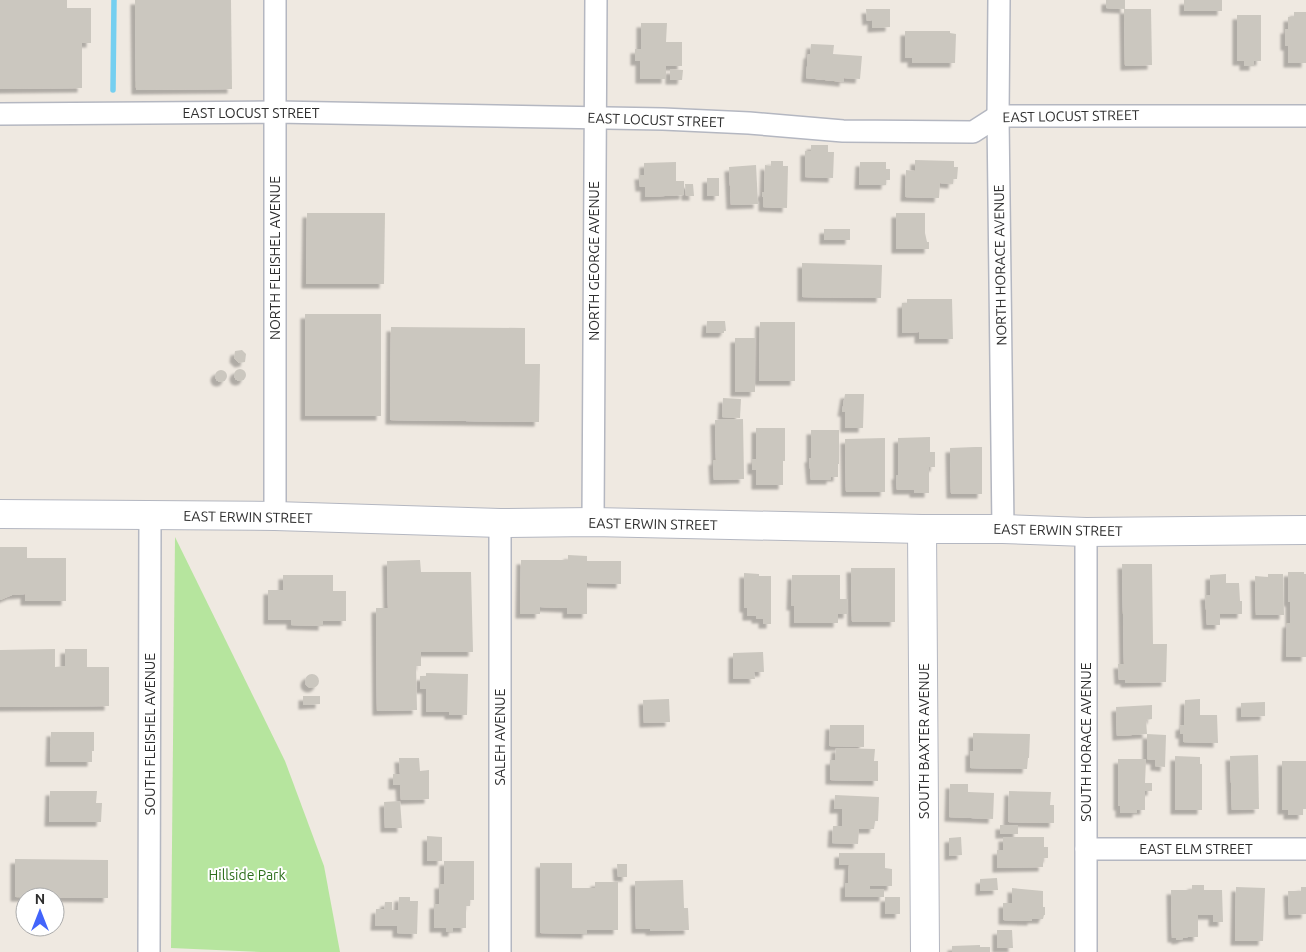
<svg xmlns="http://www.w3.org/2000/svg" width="1306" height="952" font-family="Ubuntu,sans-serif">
  <defs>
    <filter id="shadow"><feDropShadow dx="-4.5" dy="4.5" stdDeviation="1" flood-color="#0004"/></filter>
  </defs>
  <rect width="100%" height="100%" fill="#efe9e1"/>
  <path fill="#b6e59e" d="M175,537l110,224 39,105 16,86h-79l-90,-4z"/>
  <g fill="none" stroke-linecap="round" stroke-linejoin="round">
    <path stroke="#75cff0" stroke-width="5.5" d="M113,90l1,-90"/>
  </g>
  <g fill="#cbc7bf" filter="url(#shadow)">
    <path d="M0,0h67v8h24v35h-9v45l-82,1z"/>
    <path d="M135,0h96l1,89 -96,1z"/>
    <path d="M1106,0h19v9l-19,-1z"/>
    <rect x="1184" y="0" width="38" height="11"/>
    <path d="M866,9h24v18l-18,1v-8l-5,1z"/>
    <path d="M1124,9h27l1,56 -27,1z"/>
    <path d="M1294,12h12v51h-18v-17h-3v-17h3v-12h6z"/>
    <path d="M1237,15h24v46h-7v5h-10v-5h-7z"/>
    <path d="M641,23h26l-1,19h16v24h-16v13h-26v-18h-5v-12h6z"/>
    <path d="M905,31h45v2l6,1 -1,29h-43v-5h-7z"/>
    <path d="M811,44l23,1 -1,9 29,2 -2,23 -16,-1v4l-38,-4 2,-24h2z"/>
    <path d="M670,69l13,1 -1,10h-12z"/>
    <path d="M811,145h17v7h6l-1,26 -28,-1v-26h6z"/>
    <path d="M915,160l39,1v6h4l-1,12h-4v5l-13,-1 -1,15 -34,-1 1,-27 9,1z"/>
    <path d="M771,161h12v5h5l-1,42 -24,-1v-10h-1v-5h2l1,-27 6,1z"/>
    <path d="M676,162v19h8v14l-39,2v-10h-5l-1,-12h5v-12z"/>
    <path d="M860,162h26v7h4v11h-4v5h-27z"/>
    <path d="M756,165l2,39 -27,1 -2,-38z"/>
    <rect x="707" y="178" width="12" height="18"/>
    <path d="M685,184h8l1,12h-8z"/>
    <path d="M307,213h78l-1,71h-78z"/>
    <path d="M896,213h29v20l2,9h2v7h-33z"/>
    <rect x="824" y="229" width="26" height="11"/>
    <path d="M802,263l80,2 -1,33 -79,-1z"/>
    <path d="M907,299h45l1,40h-34v-7l-17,1v-30h5z"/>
    <rect x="305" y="314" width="76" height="102"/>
    <path d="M707,321h18l1,10h-2v2h-18z"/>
    <path d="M760,322h35v59h-36z"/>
    <path d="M391,327l134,1v36h15l-1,58 -149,-2z"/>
    <rect x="735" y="338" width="20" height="54"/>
    <path d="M242,350l4,4 -1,8 -6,1 -5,-5 1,-7z"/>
    <circle cx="240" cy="375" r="6"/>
    <circle cx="221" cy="376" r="6"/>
    <path d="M845,394h19l-1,34h-18v-16h-3z"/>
    <path d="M723,398l18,1 -1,19 -18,-1z"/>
    <path d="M743,419l1,60 -30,1 -1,-19 3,-1 -1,-40z"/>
    <path d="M756,428h29v33h-2v24h-27v-15h-4v-11h4z"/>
    <path d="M811,430h28v34h-1v13h-7v3h-20l-2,-22h2z"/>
    <path d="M930,437v15h5v15h-6v26h-15v-3h-17l-1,-15h2v-37z"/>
    <path d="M885,438v54h-39l-1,-53z"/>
    <path d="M975,447h7v47h-31l-1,-46z"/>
    <path d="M0,547h27v11h39v43h-41v-7l-13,1 -12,5z"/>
    <path d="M568,555l19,1v5h34v23l-34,-1v31h-20v-6l-27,-1v7h-20l1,-54h47z"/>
    <path d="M420,560l1,12h50l2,80h-52v14h-5l1,44 -40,1 -1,-103h12l-1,-47z"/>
    <path d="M1122,564h30l1,80h14l-1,38 -41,1v-3h-6l-1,-16h6z"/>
    <path d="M851,568h44v54h-43z"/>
    <path d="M1288,572h16v2h2v83h-20l1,-34h3v-21h-2z"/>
    <path d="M744,573l15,1v2h12v48h-8v-5h-7v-3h-9v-8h-3z"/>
    <path d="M1226,574v9h13l1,18h2v13h-22v11h-13l-2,-30h5v-20z"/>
    <path d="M1268,574h15l1,41h-28l-1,-39 13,1z"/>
    <path d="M283,575h50v16h13v30h-23v5l-32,-1v-5h-23v-30h15z"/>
    <path d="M792,575h48v24h8v15h-10v9h-44v-17h-3z"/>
    <path d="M55,649v18l10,-1v-17h22v18h22v39l-109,1v-57z"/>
    <path d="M763,652l1,20h-10l1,7h-22v-26z"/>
    <path d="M426,673l42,1 -1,41h-18v-3h-23v-23h-6v-13h6z"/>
    <circle cx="312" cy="681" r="7"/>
    <path d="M303,696h17v8l-17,1z"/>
    <path d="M669,699l1,23 -26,1 -1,-23z"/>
    <path d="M1200,699v16h17l1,28 -35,-1v-8h-3v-8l4,-1 1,-25z"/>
    <path d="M1265,702v14l-24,1v-14z"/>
    <path d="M1152,705v14l-6,1 1,14 -30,2 -1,-29z"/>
    <path d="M830,725h34v22l-35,-1z"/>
    <path d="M51,732h43v19h-2v11h-42z"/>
    <path d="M973,733l57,1 -1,24h-1l-1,11 -57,-1v-17h3z"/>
    <path d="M1147,734l19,1 -1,32 -10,-1v-6l-8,-1z"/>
    <path d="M836,748l39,1 -1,12h4v20l-48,-1v-20h5z"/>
    <path d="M1258,755l1,54 -27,1 -2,-54z"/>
    <path d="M1175,756l25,1v7h2v46h-27z"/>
    <path d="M399,758h20l1,13 9,-1v29l-28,1 -1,-15h-7v-11h7z"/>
    <path d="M1118,759h28l-1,24h7v8h-7v19h-8v3h-17v-7h-2z"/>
    <path d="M1282,761h24v48h-3v6h-15v-5h-6z"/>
    <path d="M950,784h18v8l26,1 -1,26 -44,-2z"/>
    <path d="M50,791h47l-1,12h6l-1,19h-52z"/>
    <path d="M1009,791l42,1 -1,13h4v18l-46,-1z"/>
    <path d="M835,795l44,2 -1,24h-3l-1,8h-15l-1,15 -26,-1 1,-17h9v-17h-8z"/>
    <path d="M400,801l2,27h-17l-1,-26z"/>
    <rect x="1000" y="825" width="18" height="9"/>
    <path d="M427,836l15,1v24h-15z"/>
    <path d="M961,837l1,18 -13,1v-18z"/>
    <path d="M1003,837h41v10h4v11h-5v9l-46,1v-18h6z"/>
    <path d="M839,853h46v15l7,1v17h-22v3h14v8h-39v-14h3l1,-18h-10z"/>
    <path d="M15,859l93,1v38l-93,-1z"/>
    <path d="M444,861h30v39h-4v6h-4v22h-13v4h-7v-4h-12v-24h5v-20h5z"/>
    <path d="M540,863h32v25h23v-6h23v48h-31v4l-47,-1z"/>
    <path d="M617,864h10v13h-9z"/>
    <path d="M997,878l1,12 -18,1v-12z"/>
    <path d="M683,880l1,28h4l1,22 -39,1v-2h-14l-1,-48z"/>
    <path d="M1192,885h12v5h18l1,32h-10v-7h-15v22h-10l-5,1v1l-7,1v-2h-4l-1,-48h21z"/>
    <path d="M1236,887l29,1 -2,53h-28z"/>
    <path d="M1301,887h5v27l-17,1 -1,-24h13z"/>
    <path d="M1012,888l31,3v16h2v8h-1l-1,4h-11v2l-29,-1v-17h9z"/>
    <path d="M399,897h11v4h8l-1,33 -20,-1v-7h-22l1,-17h8l1,-7h7v8h6z"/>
    <rect x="885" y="897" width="15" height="17"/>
    <path d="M997,930h15l1,18h-16z"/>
    <path d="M980,945v2h10v5h-38v-6z"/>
  </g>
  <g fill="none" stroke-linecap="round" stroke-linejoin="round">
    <g stroke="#b4b7c1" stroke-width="24">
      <g id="street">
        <path d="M275,0v516"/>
        <path d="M999,0l-1,116 5,413"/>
        <path d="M0,114l276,-2 387,7 86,4 94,8 130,1 25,-16h308"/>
        <path d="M593,522l3,-522"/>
        <path d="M1086,532v420"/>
        <path d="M1086,849h220"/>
        <path d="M149,952l1,-437"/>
        <path d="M500,952v-429"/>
      </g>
    </g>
    <g stroke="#b4b7c1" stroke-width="30">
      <g id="secondary">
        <path d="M0,514l275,2 225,7 93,-1 329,7h81l83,3 220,-2"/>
        <path d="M922,529l3,423"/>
      </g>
    </g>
    <use href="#street" stroke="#fff" stroke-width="21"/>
    <use href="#secondary" stroke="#fff" stroke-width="28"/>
  </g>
  <g text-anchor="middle" stroke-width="4" stroke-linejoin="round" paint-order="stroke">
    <g font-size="14" fill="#2e2e2e" stroke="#fff">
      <text x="251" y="118">EAST LOCUST STREET</text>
      <text transform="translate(1071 116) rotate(-1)" y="5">EAST LOCUST STREET</text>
      <text transform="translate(656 120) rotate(2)" y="5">EAST LOCUST STREET</text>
      <text transform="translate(275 258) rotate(-90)" y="5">NORTH FLEISHEL AVENUE</text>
      <text transform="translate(594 261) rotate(-90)" y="5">NORTH GEORGE AVENUE</text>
      <text transform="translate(1000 265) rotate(-91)" y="5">NORTH HORACE AVENUE</text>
      <text transform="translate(248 517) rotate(1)" y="5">EAST ERWIN STREET</text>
      <text transform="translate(653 524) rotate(1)" y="5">EAST ERWIN STREET</text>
      <text transform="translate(1058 530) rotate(1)" y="5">EAST ERWIN STREET</text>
      <text transform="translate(150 734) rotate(-90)" y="5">SOUTH FLEISHEL AVENUE</text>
      <text transform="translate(500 737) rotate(-90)" y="5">SALEH AVENUE</text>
      <text transform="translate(924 741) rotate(-90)" y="5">SOUTH BAXTER AVENUE</text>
      <text transform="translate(1086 742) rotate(-90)" y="5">SOUTH HORACE AVENUE</text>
      <text x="1196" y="854">EAST ELM STREET</text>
    </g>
    <g font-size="14" fill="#2c6e1b" stroke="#fff">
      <text x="247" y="880">Hillside Park</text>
    </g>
  </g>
  <g transform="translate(40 912)"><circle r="24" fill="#ffffff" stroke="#ababab"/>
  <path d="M0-4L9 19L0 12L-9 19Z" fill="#4264fb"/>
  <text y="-8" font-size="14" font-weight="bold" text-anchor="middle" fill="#2e2e2e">N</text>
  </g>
</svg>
